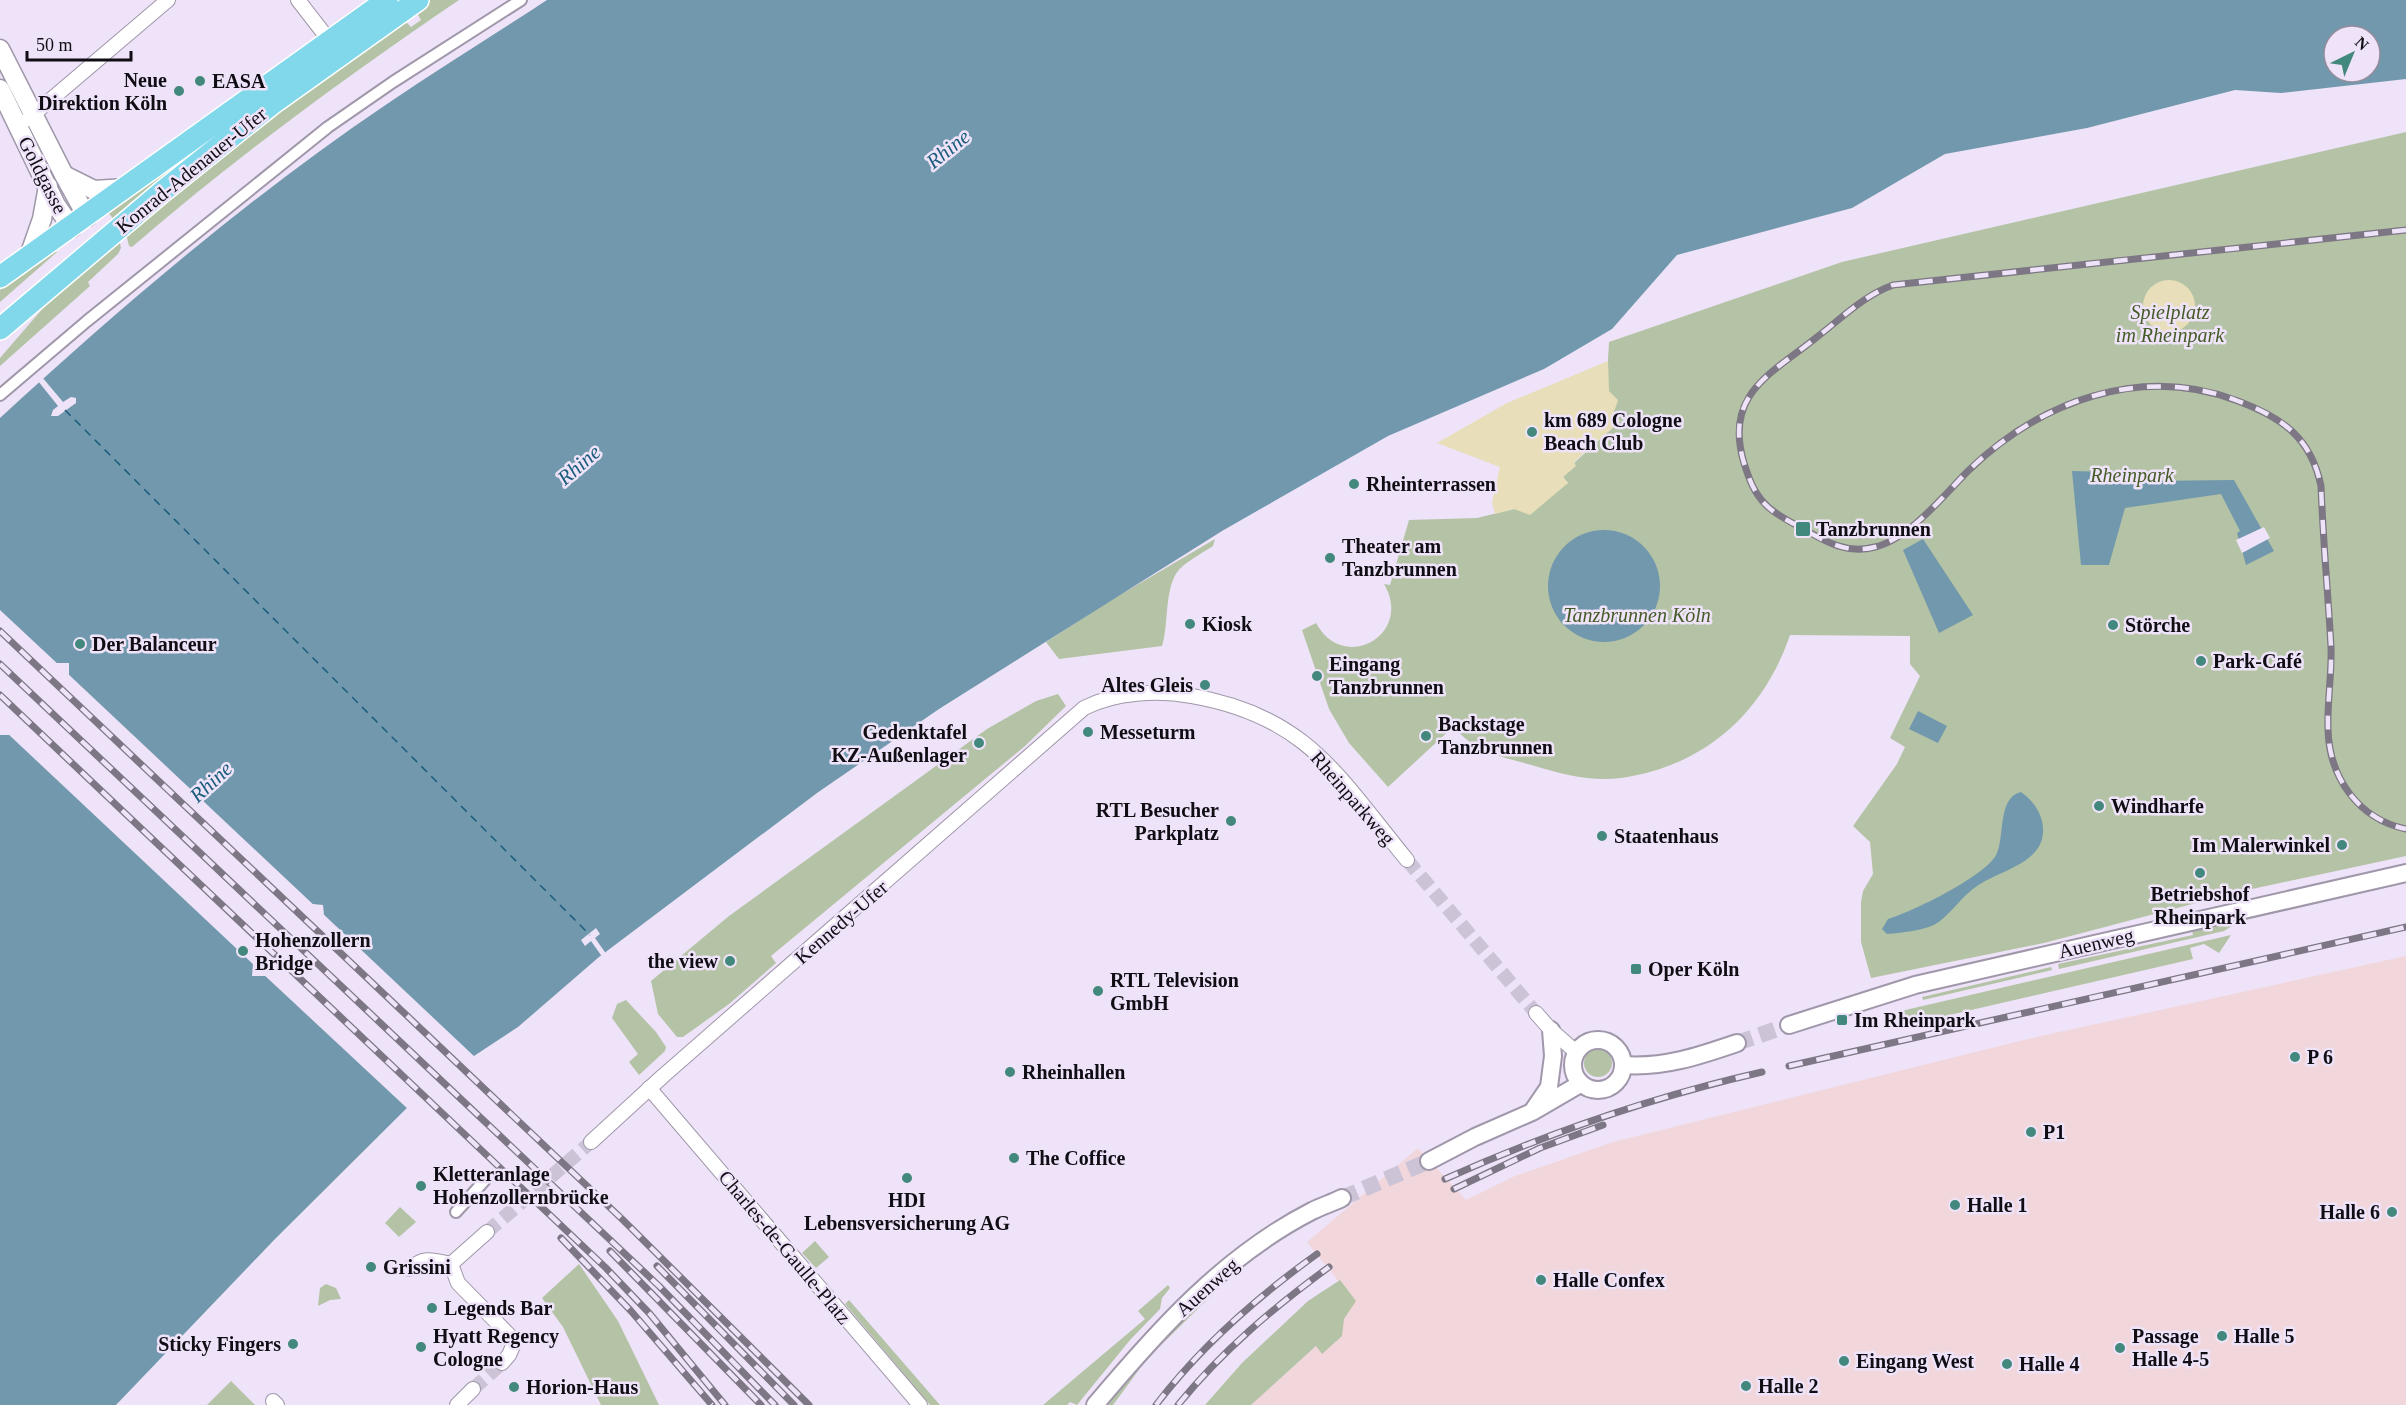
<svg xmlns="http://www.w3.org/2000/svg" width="2406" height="1405" font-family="'Times New Roman',serif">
  <rect width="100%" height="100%" fill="#eee3f8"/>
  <path fill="#f1d7db" d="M2406,956v449h-1155l65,-59 23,-64 -32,-40 111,-94 48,52 49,-24 98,-34 415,-103z"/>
  <g fill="#b4c3a5">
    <path d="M399,0h5l-289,221 -8,-10 251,-184z"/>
    <path d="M429,0h30c-113,77 -223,157 -327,247l-3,-1 -3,-13 133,-110 147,-101 5,5 10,-7 -6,-10z"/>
    <path d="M2406,132v724l-168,36 -194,51 -173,35 -10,-36v-40l2,-11 10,-17 -3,-32 -17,-16 44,-62 8,-17 -15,-9 30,-62 -10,-12v-28l-120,-1c-27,79 -86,131 -169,143 -29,4 -60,-4 -86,-12 -21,-6 -48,-11 -65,-24 -6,-4 -11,-10 -17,-15l-65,60 -39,-44 -20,-34 -27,-79 14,-7c27,51 98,12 68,-39l6,1 19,-65 68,-2 37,-9 54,-26 -5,-6 11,-14 46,-42c-17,-17 -12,-56 -11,-79l233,-80z"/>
    <path d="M119,238l2,10 -3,6 -30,28 2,4 -90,80v-8l57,-66z"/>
    <path d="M55,250l2,2 -57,50v-12z"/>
    <path d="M1215,539l-2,7c-9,6 -29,17 -35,25 -14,18 -9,54 -16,75l-103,13 -13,-17 57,-37z"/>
    <path d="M1058,694l8,12 -41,40 -254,210 5,7 -47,41 -46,33h-6l-19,-23 -7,-33 78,-65 258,-187 49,-28z"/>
    <path d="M2406,881v2l-166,38 -16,10 -165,38 -1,-5 135,-29 -1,-5z"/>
    <path d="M2231,935l-12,18 -15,-9 -14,4 3,11 -300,69 -5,-14z"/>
    <path d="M2051,967l1,3 -129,30 -1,-3z"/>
    <path d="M626,1000l30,32 10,15 -1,4 -26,24 -10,-13 9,-8 -26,-36 5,-14z"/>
    <circle cx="1598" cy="1063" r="14"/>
    <path d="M400,1207l16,15 -17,15 -14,-14z"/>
    <path d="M815,1241l14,16 -13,11 -14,-15z"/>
    <path d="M579,1264l39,57 41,84h-58l-38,-78 -21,-29z"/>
    <path d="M1340,1280l16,21 -12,18 -2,17 -20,18 -6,-8 -65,59h-46l37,-42 66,-62z"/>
    <path d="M326,1284l10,4 5,11 -11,1 -12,6 2,-18z"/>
    <path d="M1168,1285l2,3 -8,10 -2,11 -30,31 -53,65 -7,-3 -3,3h-24l102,-86 -7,-8z"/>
    <path d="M1214,1289l1,3 -54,53 -20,22 -28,38h-5l32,-44z"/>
    <path d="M849,1300l91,105h-10l-85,-101z"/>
    <path d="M231,1381l24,24h-48z"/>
  </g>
  <g fill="#e8dfba">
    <circle cx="2169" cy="306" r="26"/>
    <path d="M1608,361l1,30 9,9 -5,15 7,6 -46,41 2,4 -13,11 5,6 -38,32 -16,-6 -19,5 -3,-12 8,-35 -63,-24 70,-40z"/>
  </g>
  <g fill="#7298ad" fill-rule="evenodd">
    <path d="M547,0h1859v79l-125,14 -46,-3 -148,38 -142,26 -93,54 -175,47 -65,74 -68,40 -156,67 -166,95 -283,178 -122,84 -218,164 -81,70 -88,58 -156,155 -158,165h-116v-670h9l60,-60v-12h-13l-56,58v-303c122,-112 249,-221 387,-314 53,-36 107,-69 160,-104zM2334,36h36v36h-36zM313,904l10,1 1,10 -59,61h-13l1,-12z"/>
    <path d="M2072,471l76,2v8l86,-1 40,71 -28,14 -9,-32 3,-2 -19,-37 -96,14 -16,57h-28z"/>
    <circle cx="1604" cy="586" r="56"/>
    <path d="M1923,539l50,76 -34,18 -36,-83z"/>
    <path d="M1918,711l29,15 -9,17 -29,-14z"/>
    <path d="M2021,792c10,7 18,17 21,29 9,41 -40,48 -65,65 -15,10 -23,24 -37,35 -10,9 -39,12 -53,13l-5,-5 6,-10c26,-8 91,-40 107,-62 11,-17 1,-59 26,-65z"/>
  </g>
  <g fill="#eee3f8">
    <path d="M42,377l21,25 8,-5 5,1v5l-18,13h-7l2,-6 5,-4 -20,-25z"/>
    <path d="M2264,527l6,11 -28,15 -6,-13z"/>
    <path d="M0,610l60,56 -60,58z"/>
    <path d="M66,672l251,236 -3,-1 -59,59 -249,-234z"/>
    <path d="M320,911l156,147 -44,30 -23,22 -147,-137 59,-59z"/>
    <path d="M596,928l4,6 -5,4 12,17 -4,3 -12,-17 -6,5 -4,-6z"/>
  </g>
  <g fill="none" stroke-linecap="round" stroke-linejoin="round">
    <path stroke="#1a5d7c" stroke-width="1.5" stroke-dasharray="8 6" stroke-linecap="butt" d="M65,410l525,525"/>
    <g stroke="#cdc3d6" stroke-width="14" stroke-dasharray="14 7" stroke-linecap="butt">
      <path d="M1407,860l129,153"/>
      <path d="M487,1232l104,-90"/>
      <path d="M473,1389l29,-26"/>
    </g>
    <g stroke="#cdc3d6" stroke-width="16" stroke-dasharray="16 8" stroke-linecap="butt">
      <path d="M1737,1043l52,-18"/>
      <path d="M1342,1198l87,-37"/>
    </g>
    <g stroke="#a097aa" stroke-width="14">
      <g id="pedestrian">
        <path d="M0,395l87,-74 241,-194 65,-45 128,-82"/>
        <path d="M456,1212l29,-32"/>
      </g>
    </g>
    <g stroke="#a097aa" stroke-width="16">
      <g id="minor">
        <path d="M298,0l31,40"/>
        <path d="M28,119l140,-119"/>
        <path d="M1536,1013l15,17 25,22"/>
        <path d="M649,1088l271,317"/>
        <path d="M591,1142l72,-66 421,-368c31,-16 74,-18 108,-12 115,20 146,80 215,164"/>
        <path d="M451,1264l7,19 57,58 -6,14 -7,8"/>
        <path d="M451,1264l36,-32"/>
        <path d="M409,1269c16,-13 23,-9 42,-5"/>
        <path d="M273,1401l4,4"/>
        <path d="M457,1405l16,-16"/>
      </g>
    </g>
    <g stroke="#a097aa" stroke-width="20">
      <g id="tertiary">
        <path d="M1789,1025l126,-40 491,-112"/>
        <circle cx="1598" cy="1065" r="25"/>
        <path d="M1623,1065c41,3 76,-9 114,-22"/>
        <path d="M1534,1109l15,-22 4,-31 -2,-26"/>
        <path d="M1429,1161l46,-24 57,-25 48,-28"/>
        <path d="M1095,1405c63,-75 129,-149 217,-194 10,-5 20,-8 30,-13"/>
      </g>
    </g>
    <g stroke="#a097aa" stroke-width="21">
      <g id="secondary">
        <path d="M0,49l64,126 23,42"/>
        <path d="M0,89l56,116 16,23"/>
        <path d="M64,175l30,15 32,-2"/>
        <path d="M28,259l14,-40 6,-33"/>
      </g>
    </g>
    <g stroke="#fff" stroke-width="24">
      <g id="primary">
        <path d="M0,277l387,-277"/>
        <path d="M0,329l163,-138 109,-87 146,-104"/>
      </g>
    </g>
    <use href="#pedestrian" stroke="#fff" stroke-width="10"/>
    <use href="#minor" stroke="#fff" stroke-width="14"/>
    <use href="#tertiary" stroke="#fff" stroke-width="16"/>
    <use href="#secondary" stroke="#fff" stroke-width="18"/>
    <use href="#primary" stroke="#81d8eb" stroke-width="21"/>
    <g stroke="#7d7684" stroke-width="7">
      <g id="rail">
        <path d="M2406,230l-513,55c-30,11 -51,33 -76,52 -44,36 -94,56 -73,126 5,16 10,30 22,42 9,9 21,15 32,21 25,14 47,29 77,21 34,-8 69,-52 93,-76 72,-70 173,-107 270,-70 45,17 73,37 83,85 2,54 7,107 10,161 1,27 -4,55 -3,82 1,48 30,90 78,100"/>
        <path d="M0,631l622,588 187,186"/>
        <path d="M0,664l659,622 116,119"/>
        <path d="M0,695l606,573 44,46 75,91"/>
        <path d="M1789,1066l617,-139"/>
        <path d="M1445,1179c103,-46 207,-82 317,-107"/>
        <path d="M1454,1189l86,-41 63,-23"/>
        <path d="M561,1238l70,73 81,94"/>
        <path d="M610,1251l151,154"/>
        <path d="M657,1266l137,139"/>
        <path d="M1156,1405c45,-59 101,-108 161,-151"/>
        <path d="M1178,1405c44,-54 95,-97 151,-138"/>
      </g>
    </g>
    <use href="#rail" stroke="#eee3f8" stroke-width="4.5" stroke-dasharray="14" stroke-linecap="butt"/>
  </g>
  <g fill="#43887c" stroke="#eee3f8" stroke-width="2">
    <circle cx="200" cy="81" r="6"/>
    <circle cx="179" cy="91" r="6"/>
    <circle cx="1532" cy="432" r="6"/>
    <circle cx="1354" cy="484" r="6"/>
    <rect x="1795" y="521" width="16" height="16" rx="3"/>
    <circle cx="1330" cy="558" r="6"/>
    <circle cx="1190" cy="624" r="6"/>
    <circle cx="2113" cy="625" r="6"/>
    <circle cx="80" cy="644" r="6"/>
    <circle cx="2201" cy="661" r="6"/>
    <circle cx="1317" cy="676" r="6"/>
    <circle cx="1205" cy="685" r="6"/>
    <circle cx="1088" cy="732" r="6"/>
    <circle cx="1426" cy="736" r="6"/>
    <circle cx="979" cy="743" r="6"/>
    <circle cx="2099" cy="806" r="6"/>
    <circle cx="1231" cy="821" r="6"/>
    <circle cx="1602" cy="836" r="6"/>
    <circle cx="2342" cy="845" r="6"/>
    <circle cx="2200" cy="873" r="6"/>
    <circle cx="243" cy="951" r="6"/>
    <circle cx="730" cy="961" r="6"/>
    <rect x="1630" y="963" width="12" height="12" rx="3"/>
    <circle cx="1098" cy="991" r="6"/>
    <rect x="1836" y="1014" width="12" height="12" rx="3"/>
    <circle cx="2295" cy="1057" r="6"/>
    <circle cx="1010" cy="1072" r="6"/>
    <circle cx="2031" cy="1132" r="6"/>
    <circle cx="1014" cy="1158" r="6"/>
    <circle cx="907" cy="1178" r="6"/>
    <circle cx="421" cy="1186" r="6"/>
    <circle cx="1955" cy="1205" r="6"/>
    <circle cx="2392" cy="1212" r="6"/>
    <circle cx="371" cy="1267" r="6"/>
    <circle cx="1541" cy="1280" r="6"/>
    <circle cx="432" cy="1308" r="6"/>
    <circle cx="2222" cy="1336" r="6"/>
    <circle cx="293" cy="1344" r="6"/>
    <circle cx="421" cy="1347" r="6"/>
    <circle cx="2120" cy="1348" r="6"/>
    <circle cx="1844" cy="1361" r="6"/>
    <circle cx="2007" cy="1364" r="6"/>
    <circle cx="1746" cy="1386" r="6"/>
    <circle cx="514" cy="1387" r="6"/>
  </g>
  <g text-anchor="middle" stroke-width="5" stroke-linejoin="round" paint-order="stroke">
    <g font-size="20" font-weight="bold" fill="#100d14" stroke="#eee3f8" text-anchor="start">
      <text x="167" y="87" text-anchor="end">Neue<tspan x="167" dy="23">Direktion Köln</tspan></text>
      <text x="212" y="88">EASA</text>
      <text x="1544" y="427">km 689 Cologne<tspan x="1544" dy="23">Beach Club</tspan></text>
      <text x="1366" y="491">Rheinterrassen</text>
      <text x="1816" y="536">Tanzbrunnen</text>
      <text x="1342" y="553">Theater am<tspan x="1342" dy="23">Tanzbrunnen</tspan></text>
      <text x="1202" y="631">Kiosk</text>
      <text x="2125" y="632">Störche</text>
      <text x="92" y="651">Der Balanceur</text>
      <text x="2213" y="668">Park-Café</text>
      <text x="1329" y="671">Eingang<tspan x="1329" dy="23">Tanzbrunnen</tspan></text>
      <text x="1193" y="692" text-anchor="end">Altes Gleis</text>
      <text x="1438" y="731">Backstage<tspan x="1438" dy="23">Tanzbrunnen</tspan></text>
      <text x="967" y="739" text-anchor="end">Gedenktafel<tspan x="967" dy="23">KZ-Außenlager</tspan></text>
      <text x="1100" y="739">Messeturm</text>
      <text x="2111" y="813">Windharfe</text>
      <text x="1219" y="817" text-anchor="end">RTL Besucher<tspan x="1219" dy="23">Parkplatz</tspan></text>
      <text x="1614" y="843">Staatenhaus</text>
      <text x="2330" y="852" text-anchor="end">Im Malerwinkel</text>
      <text x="2200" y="901" text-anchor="middle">Betriebshof<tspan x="2200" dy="23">Rheinpark</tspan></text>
      <text x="255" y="947">Hohenzollern<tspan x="255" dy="23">Bridge</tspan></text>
      <text x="718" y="968" text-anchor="end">the view</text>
      <text x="1648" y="976">Oper Köln</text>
      <text x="1110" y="987">RTL Television<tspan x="1110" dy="23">GmbH</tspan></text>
      <text x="1854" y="1027">Im Rheinpark</text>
      <text x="2307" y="1064">P 6</text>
      <text x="1022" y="1079">Rheinhallen</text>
      <text x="2043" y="1139">P1</text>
      <text x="1026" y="1165">The Coffice</text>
      <text x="433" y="1181">Kletteranlage<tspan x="433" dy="23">Hohenzollernbrücke</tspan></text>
      <text x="907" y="1207" text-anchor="middle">HDI<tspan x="907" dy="23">Lebensversicherung AG</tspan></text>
      <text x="1967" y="1212">Halle 1</text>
      <text x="2380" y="1219" text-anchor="end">Halle 6</text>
      <text x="383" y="1274">Grissini</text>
      <text x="1553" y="1287">Halle Confex</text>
      <text x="444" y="1315">Legends Bar</text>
      <text x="433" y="1343">Hyatt Regency<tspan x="433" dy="23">Cologne</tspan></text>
      <text x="2132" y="1343">Passage<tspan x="2132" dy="23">Halle 4-5</tspan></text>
      <text x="2234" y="1343">Halle 5</text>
      <text x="281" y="1351" text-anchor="end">Sticky Fingers</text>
      <text x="1856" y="1368">Eingang West</text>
      <text x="2019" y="1371">Halle 4</text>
      <text x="1758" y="1393">Halle 2</text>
      <text x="526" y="1394">Horion-Haus</text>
    </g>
    <g font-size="20" fill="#100d14" stroke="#eee3f8">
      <text transform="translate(191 170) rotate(-39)" y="7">Konrad-Adenauer-Ufer</text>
      <text transform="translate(43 175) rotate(63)" y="7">Goldgasse</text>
      <text transform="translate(1353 798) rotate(49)" y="7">Rheinparkweg</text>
      <text transform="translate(841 922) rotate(-41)" y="7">Kennedy-Ufer</text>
      <text transform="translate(2096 943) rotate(-13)" y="7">Auenweg</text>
      <text transform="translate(785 1247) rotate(50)" y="7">Charles-de-Gaulle-Platz</text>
      <text transform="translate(1207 1287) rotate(-42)" y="7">Auenweg</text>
    </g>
    <g font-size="20" font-style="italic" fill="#455b27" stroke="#eee3f8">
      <text x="2170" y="319">Spielplatz<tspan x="2170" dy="23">im Rheinpark</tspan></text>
      <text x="2132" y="482">Rheinpark</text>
      <text x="1637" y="622">Tanzbrunnen Köln</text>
    </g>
    <g font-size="21" font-style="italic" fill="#1a5d7c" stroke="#eee3f8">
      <text transform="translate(948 149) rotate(-39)" y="7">Rhine</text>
      <text transform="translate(579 465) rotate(-41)" y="7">Rhine</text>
      <text transform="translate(211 782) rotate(-43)" y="7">Rhine</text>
    </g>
  </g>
  <g transform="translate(2352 54) rotate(43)"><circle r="28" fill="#eee3f8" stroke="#958d9d" stroke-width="1.5"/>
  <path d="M0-4.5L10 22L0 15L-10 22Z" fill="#43887c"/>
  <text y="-9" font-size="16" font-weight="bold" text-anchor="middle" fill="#100d14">N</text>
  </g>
  <path d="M27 51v9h104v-9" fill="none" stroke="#100d14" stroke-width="3"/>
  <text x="36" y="51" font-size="18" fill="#100d14" stroke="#eee3f8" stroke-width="4.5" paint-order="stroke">50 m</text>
</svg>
